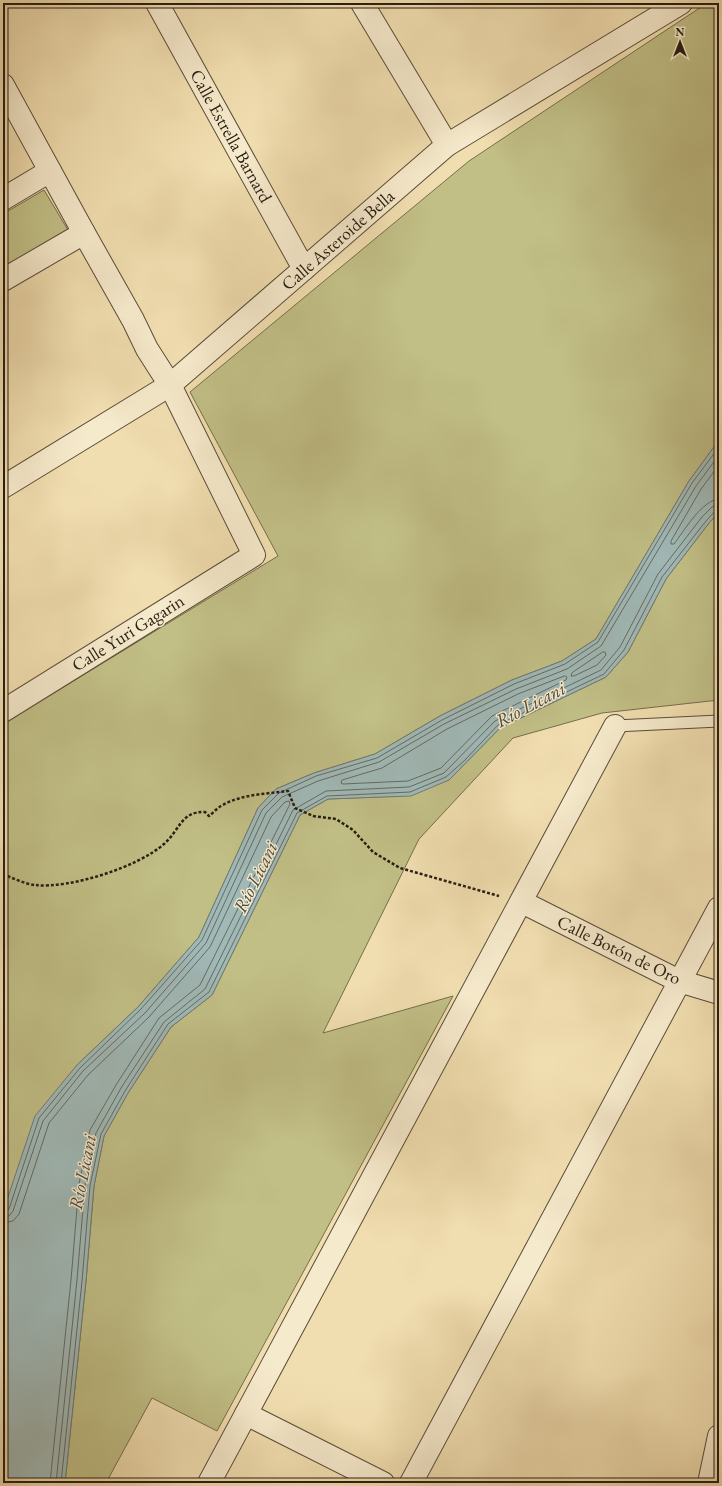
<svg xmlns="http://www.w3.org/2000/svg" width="722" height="1486" font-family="'EB Garamond',serif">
  <rect width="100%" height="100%" fill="#f1deb0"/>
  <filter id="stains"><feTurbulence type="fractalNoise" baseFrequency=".005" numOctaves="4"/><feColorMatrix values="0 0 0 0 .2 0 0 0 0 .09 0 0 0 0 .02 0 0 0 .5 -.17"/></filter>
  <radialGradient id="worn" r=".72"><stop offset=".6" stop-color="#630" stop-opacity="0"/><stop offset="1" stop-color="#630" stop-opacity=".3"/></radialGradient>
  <g fill="#c1bf86" stroke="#746e4c">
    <path d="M707,3h4l8,11v426l-30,41 -93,158 -34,22 -50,19 -72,36 -65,38 -61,19 -38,16 -18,19 -59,129 -61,70 -61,58 -74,155v-496l275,-168 -88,-164 279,-231z"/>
    <path d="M44,190l24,40 -65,38v-54z"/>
    <path d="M719,512v188l-117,13 -89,25 -94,101 -96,194 130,-37 -236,435 -65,-33 -46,85h-41l21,-202 8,-95 10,-50 24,-43 43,-66 41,-32 88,-180 28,-16 72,-3 49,-16 51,-52 106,-51 22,-25 38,-73 43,-56z"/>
  </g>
  <path fill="#a0b9b7" stroke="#707b75" d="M719,440v72l-10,11 -43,56 -38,73 -22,25 -106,51 -51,52 -38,16 -83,3 -28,16 -88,180 -41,32 -43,66 -24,43 -10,50 -8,95 -21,202h-62v-263l2,-14 30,-90 42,-51 61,-58 61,-70 59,-129 18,-19 38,-16 61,-19 65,-38 72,-36 50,-19 34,-22 93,-158z"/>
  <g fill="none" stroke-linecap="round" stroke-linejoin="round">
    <g stroke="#646b64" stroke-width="1">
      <path d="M719,465l-18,24 -30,52v3h3c10,-13 28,-44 45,-45"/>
      <path d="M603,652h2l1,3 -9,10 -23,11h-3l1,-3z"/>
      <path d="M565,676l2,1 -1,3 -74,36 -51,52 -33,13 -65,3 -2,-1 1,-3 40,-12 65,-39 71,-35z"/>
      <path d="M3,1212h3l3,-3 30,-91 41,-50 61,-59 61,-69 60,-130 17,-17 37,-17 61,-18 65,-38 72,-36 51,-20 33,-22 94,-159 27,-36"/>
      <path d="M3,1217l6,-1 4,-5 30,-90 40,-50 62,-58 61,-70 60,-130 16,-16 36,-16 61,-19 65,-38 72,-35 51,-20 34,-23 95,-160 23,-31"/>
      <path d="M3,1223l10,-2 6,-7 30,-91 39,-48 61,-58 61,-70 61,-130 14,-15 4,-1 1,3 -90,181 -41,33 -43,67 -26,45 -11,54 -8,96 -21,203"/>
      <path d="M56,1483l21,-203 8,-95 11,-52 25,-45 43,-66 41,-33 88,-179 33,-19 83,-4 35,-14 51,-52 106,-51 19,-23 38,-73 44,-57 10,-10 7,-2"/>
      <path d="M61,1483l21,-202 8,-95 11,-52 24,-43 43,-67 41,-32 88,-179 30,-17 83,-4 36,-15 19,-17 33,-35 106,-51 20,-24 38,-73 44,-56 9,-10 4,-1"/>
    </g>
    <g stroke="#5a4d39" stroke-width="13">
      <path id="service" d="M615,726l104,-5"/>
    </g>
    <g stroke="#5a4d39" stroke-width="24">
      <g id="minor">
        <path d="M157,3l147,266"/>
        <path d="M362,3l85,142"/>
        <path d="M3,85l81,148 49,87 14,29 23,36 84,170 -251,156"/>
        <path d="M3,199l47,-28"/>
        <path d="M3,280l81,-47"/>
        <path d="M3,487l167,-102 277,-240 234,-142"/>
        <path d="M522,902l157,79 40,12"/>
        <path d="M246,1414l137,69"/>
        <path d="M209,1483c135,-253 273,-504 406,-757"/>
        <path d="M411,1483l308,-575"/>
        <path d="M709,1483l10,-47"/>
      </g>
    </g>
    <path stroke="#271d11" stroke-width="2.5" stroke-dasharray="3 2" stroke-linecap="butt" d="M3,874c9,4 22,10 32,11 35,4 103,-18 129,-41 16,-14 17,-33 41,-32l4,4c4,-3 8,-8 12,-10 20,-12 45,-12 67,-15l7,17 18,8 23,3 17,11 20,22 27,16 99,28"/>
    <use href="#service" stroke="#f6eacc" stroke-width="11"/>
    <use href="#minor" stroke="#f6eacc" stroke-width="22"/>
  </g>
  <g text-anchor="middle" stroke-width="3" stroke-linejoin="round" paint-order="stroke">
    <g font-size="18" fill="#271d11" stroke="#f6eacc">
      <text transform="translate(231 136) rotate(61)" y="6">Calle Estrella Barnard</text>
      <text transform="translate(338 240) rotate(-41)" y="6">Calle Asteroide Bella</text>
      <text transform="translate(128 633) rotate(-32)" y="6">Calle Yuri Gagarin</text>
      <text transform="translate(619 950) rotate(26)" y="6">Calle Botón de Oro</text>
    </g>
    <g font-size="19" font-style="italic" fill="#4b4c43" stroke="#f6eacc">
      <text transform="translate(530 704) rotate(-28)" y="7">Río Licani</text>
      <text transform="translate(255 877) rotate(-64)" y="7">Río Licani</text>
      <text transform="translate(82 1172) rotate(-79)" y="7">Río Licani</text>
    </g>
  </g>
  <rect width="722" height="1486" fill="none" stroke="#f1deb0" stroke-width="16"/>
  <rect x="4" y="4" width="714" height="1478" fill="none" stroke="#271d11" stroke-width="2"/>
  <rect x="8" y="8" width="706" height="1470" fill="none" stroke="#271d11"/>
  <g transform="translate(680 42)" stroke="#f6eacc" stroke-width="3" paint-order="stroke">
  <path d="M0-3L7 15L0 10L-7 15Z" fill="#271d11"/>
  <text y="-6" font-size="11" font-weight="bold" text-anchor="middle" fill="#271d11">N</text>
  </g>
  <rect width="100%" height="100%" filter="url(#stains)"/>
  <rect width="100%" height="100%" fill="url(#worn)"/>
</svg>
